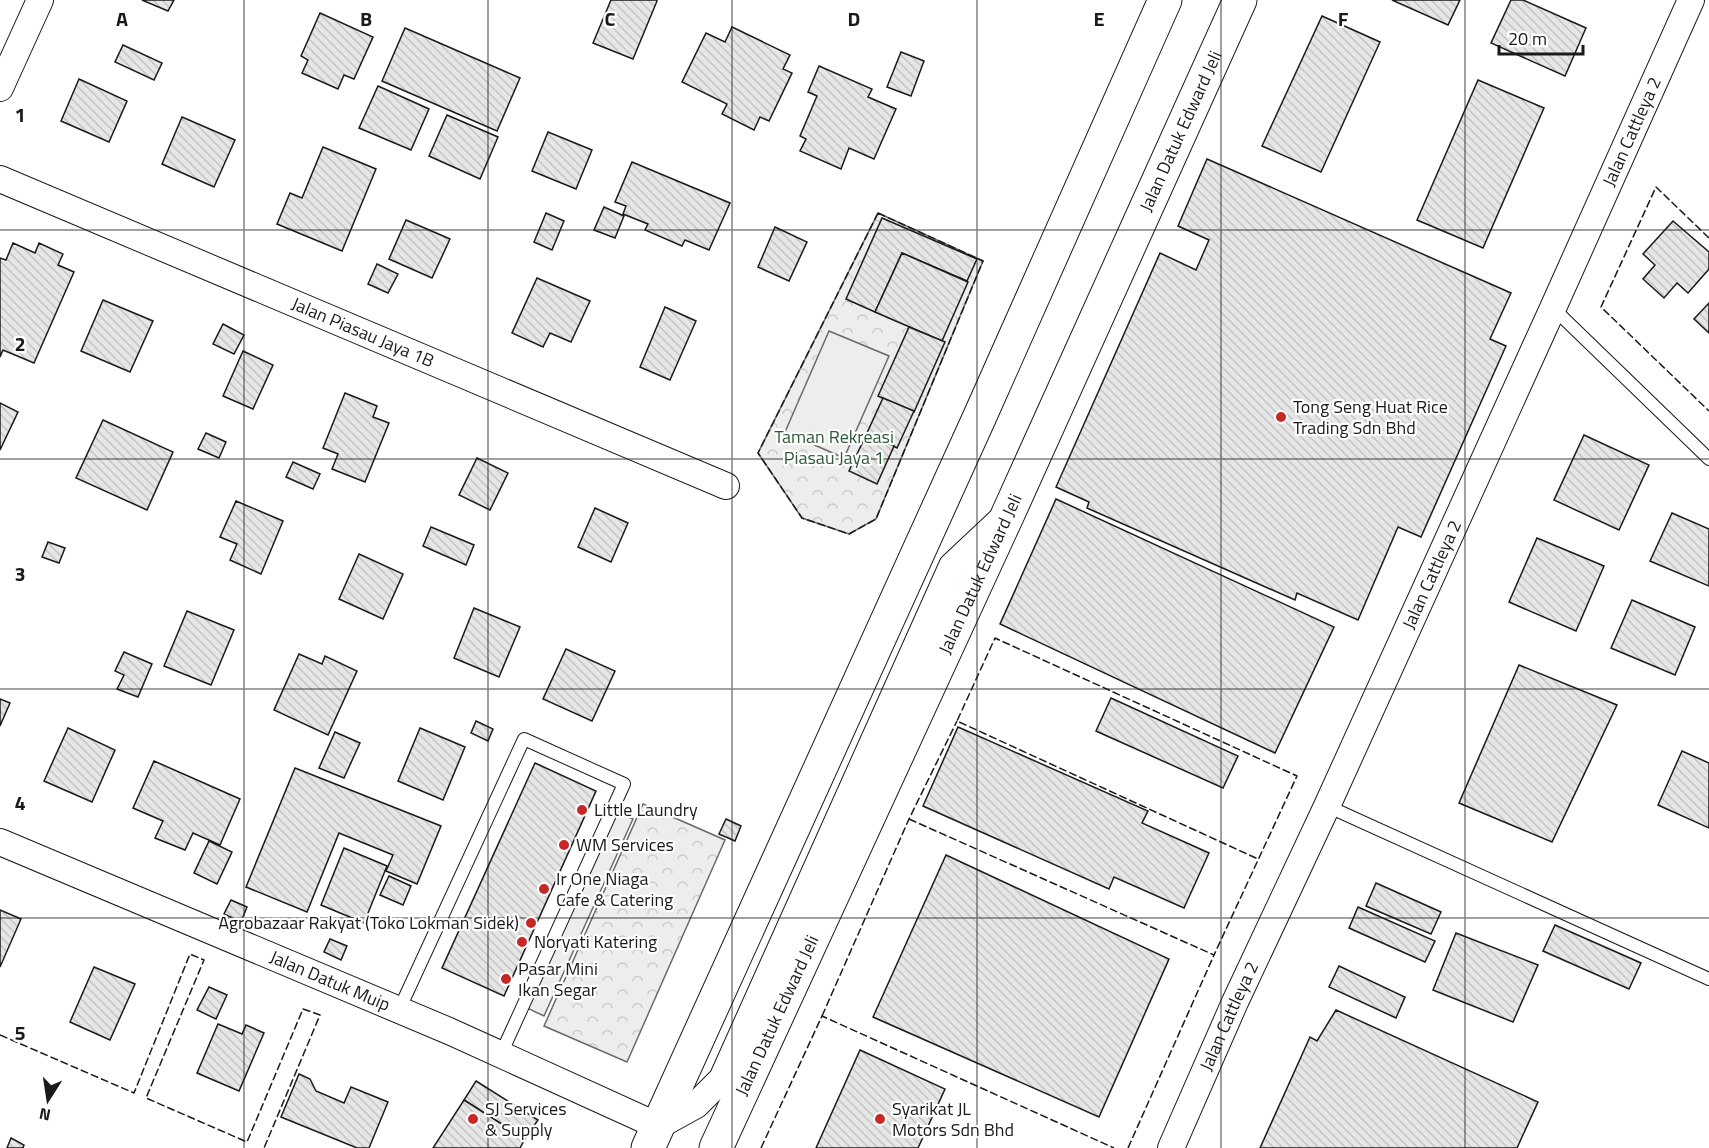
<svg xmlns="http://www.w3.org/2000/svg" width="1709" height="1148" font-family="'Titillium Web',sans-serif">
  <defs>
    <pattern id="park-crowns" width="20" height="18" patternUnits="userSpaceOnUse" patternTransform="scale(1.5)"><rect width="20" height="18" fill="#ededed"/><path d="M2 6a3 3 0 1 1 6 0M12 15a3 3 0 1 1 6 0" fill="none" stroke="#cbcbcb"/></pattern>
    <pattern id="building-back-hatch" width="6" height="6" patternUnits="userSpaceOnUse" patternTransform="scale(1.5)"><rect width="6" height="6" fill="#e6e6e6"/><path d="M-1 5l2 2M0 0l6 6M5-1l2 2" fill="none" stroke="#c5c5c5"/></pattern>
  </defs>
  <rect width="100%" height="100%" fill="#fff"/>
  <g fill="url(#park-crowns)" stroke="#6a6a6a" stroke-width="1.5">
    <path d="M878,213l105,48 -107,258 -27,15 -47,-16 -44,-65z"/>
    <path d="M643,804l82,36 -98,222 -83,-36z"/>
  </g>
  <g fill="#ededed" stroke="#6a6a6a" stroke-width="1.5">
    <path d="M829,331l60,25 -45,102 -59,-26z"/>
    <path d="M617,812l16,7 -89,197 -17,-8z"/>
  </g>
  <g fill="url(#building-back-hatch)" stroke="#1a1a1a" stroke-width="1.5">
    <path d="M142,0h32l-6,11z"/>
    <path d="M611,0h45l1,1 -24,58 -40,-16z"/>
    <path d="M1392,0h68l-12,25z"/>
    <path d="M1511,0h12l63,28 -21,48 -74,-33z"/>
    <path d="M320,13l53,24 -19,42 -10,-4 -6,14 -36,-16 6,-13 -7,-4z"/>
    <path d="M1322,16l58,26 -59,130 -59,-26z"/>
    <path d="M732,27l58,28 -7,14 9,4 -23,48 -9,-4 -6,13 -32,-16 5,-10 -45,-22 24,-49 19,9z"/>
    <path d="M405,28l115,50 -23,53 -115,-50z"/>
    <path d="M123,45l39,18 -8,17 -39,-18z"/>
    <path d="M901,52l23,9 -13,35 -24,-9z"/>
    <path d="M819,66l53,23 -4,8 28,12 -22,50 -25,-11 -8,21 -41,-18 6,-12 -6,-3 17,-40 -9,-4z"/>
    <path d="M79,79l48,22 -18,41 -48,-21z"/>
    <path d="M1478,80l66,28 -61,140 -66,-28z"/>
    <path d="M378,86l51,23 -18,41 -52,-22z"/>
    <path d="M447,115l51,22 -18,42 -51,-23z"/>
    <path d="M182,117l53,23 -21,47 -52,-23z"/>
    <path d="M548,132l44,18 -16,39 -44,-18z"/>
    <path d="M323,147l53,22 -34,82 -65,-27 13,-31 12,5z"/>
    <path d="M1207,159l304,134 -21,46 16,7 -85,191 -23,-10 -40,93 -61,-27 -2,7 -208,-92 2,-6 -33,-15 104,-234 36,17 13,-30 -31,-14z"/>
    <path d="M632,162l98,41 -21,47 -24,-10 -3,6 -37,-16 3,-6 -25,-10 3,-8 -11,-4z"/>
    <path d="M604,207l20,9 -9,22 -21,-8z"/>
    <path d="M546,213l18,8 -12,29 -18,-8z"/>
    <path d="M882,218l95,41 -10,22 -65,-28 -27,59 -29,-13z"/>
    <path d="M406,220l44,19 -18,39 -43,-19z"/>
    <path d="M1673,221l36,31v17l-21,24 -11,-10 -13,15 -21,-19 12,-14 -12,-11z"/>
    <path d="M775,227l32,15 -18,39 -31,-14z"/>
    <path d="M13,243l22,10 4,-10 24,11 -5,11 16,7 -40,91 -31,-13 -3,7v-99l6,2z"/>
    <path d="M902,253l66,29 -26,59 -67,-29z"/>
    <path d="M377,264l21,10 -10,19 -20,-9z"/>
    <path d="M537,278l53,23 -19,41 -21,-9 -7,14 -31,-14z"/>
    <path d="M103,300l50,21 -23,51 -49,-21z"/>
    <path d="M1709,303v30l-15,-14z"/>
    <path d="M665,307l31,14 -26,59 -30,-13z"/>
    <path d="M223,324l21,11 -10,19 -21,-10z"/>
    <path d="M909,327l36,15 -31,70 -36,-16z"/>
    <path d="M243,351l30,14 -20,44 -30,-13z"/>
    <path d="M345,393l32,13 -4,11 16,6 -24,59 -33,-13 6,-15 -15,-6z"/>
    <path d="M883,398l31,13 -17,37 -30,-15z"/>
    <path d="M0,403l18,9 -18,38z"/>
    <path d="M103,420l70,32 -26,58 -71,-32z"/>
    <path d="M206,433l20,9 -7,16 -21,-9z"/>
    <path d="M867,433l27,13 -17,38 -28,-13z"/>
    <path d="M1584,435l65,30 -30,65 -65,-30z"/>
    <path d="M477,458l31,15 -18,37 -31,-15z"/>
    <path d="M293,462l27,12 -7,15 -27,-12z"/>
    <path d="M1056,499l278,128 -59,126 -275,-129z"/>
    <path d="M236,501l47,20 -22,53 -31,-14 7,-16 -17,-7z"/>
    <path d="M595,508l33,15 -17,39 -33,-15z"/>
    <path d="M1672,513l37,16v57l-59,-25z"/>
    <path d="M431,527l43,18 -8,20 -43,-19z"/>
    <path d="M1537,538l67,28 -28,65 -67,-29z"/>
    <path d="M48,542l17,6 -6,15 -17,-6z"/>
    <path d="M359,554l44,20 -20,45 -44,-20z"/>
    <path d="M1632,600l63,27 -20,48 -64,-27z"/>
    <path d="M474,608l46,19 -21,50 -45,-19z"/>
    <path d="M187,611l47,19 -23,55 -47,-19z"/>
    <path d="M566,649l49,22 -23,50 -49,-22z"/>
    <path d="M124,652l28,12 -14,33 -21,-8 7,-14 -9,-4z"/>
    <path d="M299,654l23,10 3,-8 32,15 -29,64 -54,-25z"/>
    <path d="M1519,665l98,40 -65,137 -93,-39z"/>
    <path d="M1111,698l127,58 -15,32 -127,-57z"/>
    <path d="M0,699l10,4 -10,23z"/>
    <path d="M476,721l17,8 -5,12 -17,-8z"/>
    <path d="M958,727l190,84 -6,12 67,30 -25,55 -70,-31 -5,12 -186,-83z"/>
    <path d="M68,728l47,22 -23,52 -48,-21z"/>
    <path d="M420,728l45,19 -22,53 -45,-19z"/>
    <path d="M335,732l25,11 -16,35 -25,-10z"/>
    <path d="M1682,751l27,12v65l-51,-23z"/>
    <path d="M154,761l86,38 -20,46 -27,-12 -8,17 -30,-12 8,-17 -30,-13z"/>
    <path d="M535,763l61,28 -92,205 -62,-28z"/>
    <path d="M295,768l146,58 -24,58 -31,-13 7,-16 -54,-22 -32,79 -61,-25z"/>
    <path d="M726,819l15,7 -6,15 -16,-7z"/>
    <path d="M209,841l23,11 -15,32 -23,-11z"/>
    <path d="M344,848l43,18 -23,57 -43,-18z"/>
    <path d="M946,855l223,104 -70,158 -226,-100z"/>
    <path d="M389,876l22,10 -8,19 -23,-10z"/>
    <path d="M1376,883l65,29 -10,22 -65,-28z"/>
    <path d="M231,900l16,7 -6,15 -17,-8z"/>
    <path d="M1358,907l77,34 -10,21 -76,-34z"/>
    <path d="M0,910l21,9 -21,48z"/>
    <path d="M1555,925l86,38 -12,26 -86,-38z"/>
    <path d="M1456,933l82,32 -25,57 -80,-32z"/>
    <path d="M330,939l17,7 -6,14 -17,-8z"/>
    <path d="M1339,966l66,31 -9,21 -67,-31z"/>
    <path d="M94,967l41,17 -25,56 -40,-18z"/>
    <path d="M209,987l18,8 -11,24 -19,-9z"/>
    <path d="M1336,1010l202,92 -21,46h-257l50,-111 7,4z"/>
    <path d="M218,1024l24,10 4,-9 18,8 -25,58 -42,-18z"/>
    <path d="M860,1050l85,39 -27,59h-102z"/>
    <path d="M299,1074l11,5 6,12 28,12 7,-16 37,15 -19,46h-12l-76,-31z"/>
    <path d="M476,1081l62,39 -13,19 -61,-39z"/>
    <path d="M464,1100l61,39 -5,9h-87z"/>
    <path d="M11,1138l13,7 -1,3h-16z"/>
  </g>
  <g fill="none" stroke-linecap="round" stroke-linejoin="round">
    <g stroke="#1a1a1a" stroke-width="14">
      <g id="lane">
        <path d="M1553,308l156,151"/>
        <path d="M1327,806l382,173"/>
        <path d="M399,1010l125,-271 100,45 -123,270"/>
      </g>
    </g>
    <g stroke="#1a1a1a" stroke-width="28">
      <g id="street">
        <path d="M0,88l40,-88"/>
        <path id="s1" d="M0,179l726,307"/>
        <path id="s2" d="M0,842l449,189 209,95 38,-21 26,-26 230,-513 50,-47"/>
        <path id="s3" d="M1171,1148l64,-146 92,-196 226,-498 138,-308"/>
      </g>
    </g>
    <g stroke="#1a1a1a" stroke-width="35">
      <g id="secondary">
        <path d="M648,1148l332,-732 185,-416"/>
        <path id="s4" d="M716,1148l292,-634 232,-514"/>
      </g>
    </g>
    <use href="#lane" stroke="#fff" stroke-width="12"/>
    <use href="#street" stroke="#fff" stroke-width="26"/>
    <use href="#secondary" stroke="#fff" stroke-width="33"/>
    <g stroke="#1a1a1a" stroke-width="1.5" stroke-dasharray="8 3" stroke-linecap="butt">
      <path d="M878,213l105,48 -107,258 -27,15 -47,-16 -44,-65z"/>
      <path d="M1709,238l-53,-51 -55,120 108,104"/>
      <path d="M909,819l305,136 83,-179 -302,-138 -38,83 301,138"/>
      <path d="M822,1016l87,-197 48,-98"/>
      <path d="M0,1035l134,58 56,-139 14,6 -58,138 101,44 56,-133 17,6 -56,133"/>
      <path d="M761,1148l61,-132 292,132"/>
      <path d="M1128,1148l86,-193"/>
    </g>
  </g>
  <path fill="none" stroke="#1a1a1a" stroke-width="1.5" stroke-opacity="0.55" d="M244,0v1148M488,0v1148M732,0v1148M977,0v1148M1221,0v1148M1465,0v1148M0,230h1709M0,459h1709M0,689h1709M0,918h1709"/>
  <g fill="#c62828" stroke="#fff" stroke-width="2">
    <circle cx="1281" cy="417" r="6"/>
    <circle cx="582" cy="810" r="6"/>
    <circle cx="564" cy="845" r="6"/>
    <circle cx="544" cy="889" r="6"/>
    <circle cx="531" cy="923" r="6"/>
    <circle cx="522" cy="942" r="6"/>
    <circle cx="506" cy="979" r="6"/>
    <circle cx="473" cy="1119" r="6"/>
    <circle cx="880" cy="1119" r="6"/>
  </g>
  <g text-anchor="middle" stroke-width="4.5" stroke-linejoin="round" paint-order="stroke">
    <g font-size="18" fill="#1a1a1a" stroke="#fff">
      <text dy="6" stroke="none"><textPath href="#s4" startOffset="1118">Jalan Datuk Edward Jeli</textPath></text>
      <text dy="6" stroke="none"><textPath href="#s3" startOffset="1116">Jalan Cattleya 2</textPath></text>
      <text dy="6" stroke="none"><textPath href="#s1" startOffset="394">Jalan Piasau Jaya 1B</textPath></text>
      <text dy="6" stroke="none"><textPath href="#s4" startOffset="632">Jalan Datuk Edward Jeli</textPath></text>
      <text dy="6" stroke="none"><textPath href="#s3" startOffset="630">Jalan Cattleya 2</textPath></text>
      <text dy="6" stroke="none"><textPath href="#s2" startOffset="358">Jalan Datuk Muip</textPath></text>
      <text dy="6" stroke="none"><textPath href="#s4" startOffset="146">Jalan Datuk Edward Jeli</textPath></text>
      <text dy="6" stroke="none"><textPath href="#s3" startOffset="144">Jalan Cattleya 2</textPath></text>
    </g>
    <g font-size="18" fill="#1a1a1a" stroke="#fff" text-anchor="start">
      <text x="1293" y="413">Tong Seng Huat Rice<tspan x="1293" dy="21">Trading Sdn Bhd</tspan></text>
      <text x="594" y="816">Little Laundry</text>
      <text x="576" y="851">WM Services</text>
      <text x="556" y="885">Ir One Niaga<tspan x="556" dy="21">Cafe &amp; Catering</tspan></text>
      <text x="519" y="929" text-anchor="end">Agrobazaar Rakyat (Toko Lokman Sidek)</text>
      <text x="534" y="948">Noryati Katering</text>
      <text x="518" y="975">Pasar Mini<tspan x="518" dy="21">Ikan Segar</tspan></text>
      <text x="485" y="1115">SJ Services<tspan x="485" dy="21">&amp; Supply</tspan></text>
      <text x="892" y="1115">Syarikat JL<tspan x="892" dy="21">Motors Sdn Bhd</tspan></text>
    </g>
    <g font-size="18" fill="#2b5a34" stroke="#fff">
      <text x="834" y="443">Taman Rekreasi<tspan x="834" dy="21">Piasau Jaya 1</tspan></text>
    </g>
  </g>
  <g font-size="20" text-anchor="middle" font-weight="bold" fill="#1a1a1a" stroke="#fff" stroke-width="4.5" stroke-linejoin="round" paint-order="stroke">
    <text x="122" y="26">A</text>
    <text x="366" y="26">B</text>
    <text x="610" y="26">C</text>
    <text x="854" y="26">D</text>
    <text x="1099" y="26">E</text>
    <text x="1343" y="26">F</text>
    <text x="20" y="122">1</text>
    <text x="20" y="351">2</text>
    <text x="20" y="581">3</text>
    <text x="20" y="810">4</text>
    <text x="20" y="1040">5</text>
  </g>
  <g transform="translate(48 1100) rotate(192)" stroke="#ffffff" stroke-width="4.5" paint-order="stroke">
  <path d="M0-4.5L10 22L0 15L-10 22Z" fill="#1a1a1a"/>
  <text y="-9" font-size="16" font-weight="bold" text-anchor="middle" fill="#1a1a1a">N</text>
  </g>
  <path d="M1499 45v9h84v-9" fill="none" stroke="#1a1a1a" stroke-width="3"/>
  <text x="1508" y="45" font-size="18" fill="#1a1a1a" stroke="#ffffff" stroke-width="4.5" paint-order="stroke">20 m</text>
</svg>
